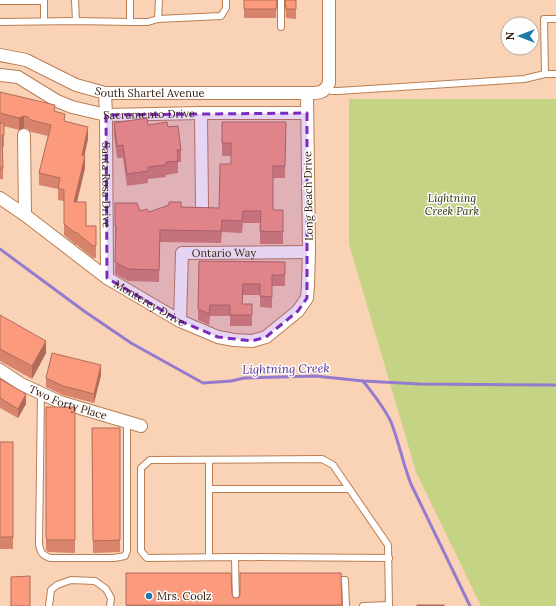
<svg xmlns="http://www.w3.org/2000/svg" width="556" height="606" font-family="Lora,serif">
  <rect width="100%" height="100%" fill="#fad3b7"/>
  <path fill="#c5d484" d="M349,99h207v507h-75l-65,-134 -67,-228z"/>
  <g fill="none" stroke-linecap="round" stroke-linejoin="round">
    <g stroke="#957bce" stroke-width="3">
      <path d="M0,249l84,62 47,32 72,40 28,-2 13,-3 71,-2 48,5 57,3 136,1"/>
      <path d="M363,381c10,13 21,26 28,41 8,20 12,42 20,62l59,122"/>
    </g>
    <g stroke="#ba7e51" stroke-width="8">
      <g id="lane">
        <path d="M75,0l1,21"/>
        <path d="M281,0v27"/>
        <path d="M0,1h44v20"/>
        <path d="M158,19l1,-19"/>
        <path d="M0,22l76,-1 54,1v-22"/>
        <path d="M130,22h18l10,-3 63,-3 5,-8v-8"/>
        <path d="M545,74l-1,-55h12"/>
        <path d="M326,88l6,3h6l186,-12 21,-5h11"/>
        <path d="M41,393l-2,151c1,8 3,11 11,14h64l11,-2 2,-5v-129"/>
        <path d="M209,460v97"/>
        <path d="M209,489h140"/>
        <path d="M235,557l154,1"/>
        <path d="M333,580h12l1,26"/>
        <path d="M49,606l2,-16 6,-5 14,-5 24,1 11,8 5,9 -1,8"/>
        <path d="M236,606l-1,-49 -88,1 -6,-7v-83l9,-8 172,-1 11,6 55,80 1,61"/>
        <path d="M363,606l26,-1"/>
      </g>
    </g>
    <g stroke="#ba7e51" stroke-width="14">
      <g id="street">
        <path id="s1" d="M0,55l26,5 50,25 29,8h202c11,0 17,1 22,-10v-83"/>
        <path id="s2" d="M0,75l18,2 39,24 15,6 34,8 95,-2h106"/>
        <path id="s3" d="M105,93l1,22 1,163"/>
        <path d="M201,113l1,95"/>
        <path d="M24,135l1,80"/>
        <path id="s4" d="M0,198l25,17 82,63 73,43 38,16 16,3 18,1 14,-4 32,-26 9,-13 1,-13 1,-33 -2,-159"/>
        <path id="s5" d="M180,321l2,-68 127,-1"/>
        <path id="s6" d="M0,370l21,14 39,18 81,24"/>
      </g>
    </g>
    <use href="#lane" stroke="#fff" stroke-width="6"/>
    <use href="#street" stroke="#fff" stroke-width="12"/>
  </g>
  <g fill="#d8846c">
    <path d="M244,0h33l-1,18h-32z"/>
    <path d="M285,0h11v19l-10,-1z"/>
    <path d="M0,92l55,20 10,10 23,17 -4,17 1,12 -8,34 9,24h10v32h-3l-15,-12v-1h-2l-12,-10v-34l-6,-1v-11l-19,-4v-12l9,-37 -17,-4 -3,-3 -4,-1 -5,2 -15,-4v21h-1v32h-3z"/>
    <path d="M222,122h64l-1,56h-12v32h10v34h-23v-21h-17l-1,10 -20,-1 -1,11 -61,-1 -1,40 -31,-1 -13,-7 1,-36h-1v-35l25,8 9,1 32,-5 38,1 12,-44v-8h-9z"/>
    <path d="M114,123l34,2 20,2 13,23v12h-3v11l-12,2v2l-18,2v4l-21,3 -4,-28h-6l-3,-23z"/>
    <path d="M199,261l86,1v24h-13v22l-12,-1v-12h-17l-1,9h10v22h-22v-10h-20l-1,9 -11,-5z"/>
    <path d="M0,315l46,38 -14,26 -32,-18z"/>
    <path d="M101,375l-7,28 -31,-8 -17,-8v-9z"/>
    <path d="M0,379l26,25 -8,14 -18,-10z"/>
    <path d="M46,407h29v146l-27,-1 -2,-2z"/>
    <path d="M92,428h28v124l-27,1z"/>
    <rect x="0" y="442" width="13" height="107"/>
    <path d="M126,573l110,25 105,-25 1,33h-216z"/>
  </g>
  <g fill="#b06c58">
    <path d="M24,116v12l-5,2v-12z"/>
    <path d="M88,127v12l-6,28v-12z"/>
    <path d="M85,156v12l-11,46v-12z"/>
    <path d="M46,341v12l-14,26v-13z"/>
    <path d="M101,365v10l-7,28v-9z"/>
    <path d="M26,394v10l-8,14v-9z"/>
  </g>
  <g fill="#fb9a7d" stroke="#b06c58">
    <path d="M244,0h33l-1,9h-32z"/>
    <path d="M285,0h11v9h-10z"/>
    <path d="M0,92l55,13 -1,6 11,3 -1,7 24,6 -6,28 3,1 -11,46h12v24h10v20h-3l-15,-12v-1h-2l-12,-9v-34l-6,-2 2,-10 -21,-5 12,-48 -20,-5 -3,-3 -4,-1 -5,2 -19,-5z"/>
    <path d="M147,118l1,7 19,-3 1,5 10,-1 3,24h-4l1,11 -12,1v3l-18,2v4l-21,3 -4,-29 -6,1 -3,-23z"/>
    <path d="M222,122h64l-1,44h-12v44h10v22l-23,-1 1,-20h-18l-1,10 -20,-1 -1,11 -61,-1 -1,40 -31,-1 -13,-7 1,-36h-1v-23h22l3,8 7,-2 2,3 20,-7v-3h12v5l38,1 1,-44h11v-21h-9z"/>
    <path d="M0,123h4v12h-2l1,33h-3z"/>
    <path d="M199,261l86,1v13h-13v22l-12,-1v-12h-17l-1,20h10v11h-22v-10h-20l-1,9 -11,-5z"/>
    <path d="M0,315l46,26 -14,25 -32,-17z"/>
    <path d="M52,353l49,12 -7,29 -31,-8 -17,-8z"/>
    <path d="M0,379l26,15 -8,15 -18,-11z"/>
    <path d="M46,407h29v133h-27l-2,-2z"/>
    <path d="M92,428h28v112l-27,1z"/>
    <rect x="0" y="442" width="13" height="95"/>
    <path d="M126,573h105l1,21 2,4h2l3,-1 1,-3v-21h101l1,32h-216z"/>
    <path d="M30,576v30h-19v-29z"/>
    <rect x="417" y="605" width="27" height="1"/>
  </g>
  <path fill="#7b2cbf" fill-opacity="0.2" stroke="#7b2cbf" stroke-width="3" stroke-dasharray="8 5" stroke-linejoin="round" d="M307,113v185l-9,13 -32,26 -14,4 -34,-4 -38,-16 -73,-43 -1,-163z"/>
  <circle fill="#2079a8" stroke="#fdfdfd" stroke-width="1.5" cx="149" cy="596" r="4"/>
  <g text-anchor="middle" stroke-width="3" stroke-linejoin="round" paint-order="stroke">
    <g font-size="11" fill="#38200d" stroke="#fdfdfd">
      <text dy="4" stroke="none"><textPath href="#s1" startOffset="157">South Shartel Avenue</textPath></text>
      <text dy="4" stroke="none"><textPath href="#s2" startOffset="158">Sacramento Drive</textPath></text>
      <text dy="4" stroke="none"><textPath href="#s3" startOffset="92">Santa Rosa Drive</textPath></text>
      <text transform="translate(308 196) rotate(-91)" y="4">Long Beach Drive</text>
      <text dy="4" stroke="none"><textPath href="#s5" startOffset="110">Ontario Way</textPath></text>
      <text dy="4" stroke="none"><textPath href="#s4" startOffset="183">Monterey Drive</textPath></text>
      <text dy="4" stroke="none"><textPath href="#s6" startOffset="76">Two Forty Place</textPath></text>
    </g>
    <g font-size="11" font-style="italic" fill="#2e340a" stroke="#fdfdfd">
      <text x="452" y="202">Lightning<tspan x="452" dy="13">Creek Park</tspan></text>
    </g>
    <g font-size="11" fill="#38200d" stroke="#fdfdfd" text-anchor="start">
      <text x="157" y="600">Mrs. Coolz</text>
    </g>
    <g font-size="12" font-style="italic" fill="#552e91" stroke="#fdfdfd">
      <text transform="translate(286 369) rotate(-1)" y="4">Lightning Creek</text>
    </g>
  </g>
  <g transform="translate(520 36) rotate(270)"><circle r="19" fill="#fdfdfd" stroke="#aea59d"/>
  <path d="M0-3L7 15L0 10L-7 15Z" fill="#2079a8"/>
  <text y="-6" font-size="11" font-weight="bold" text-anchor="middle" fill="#38200d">N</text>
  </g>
</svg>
